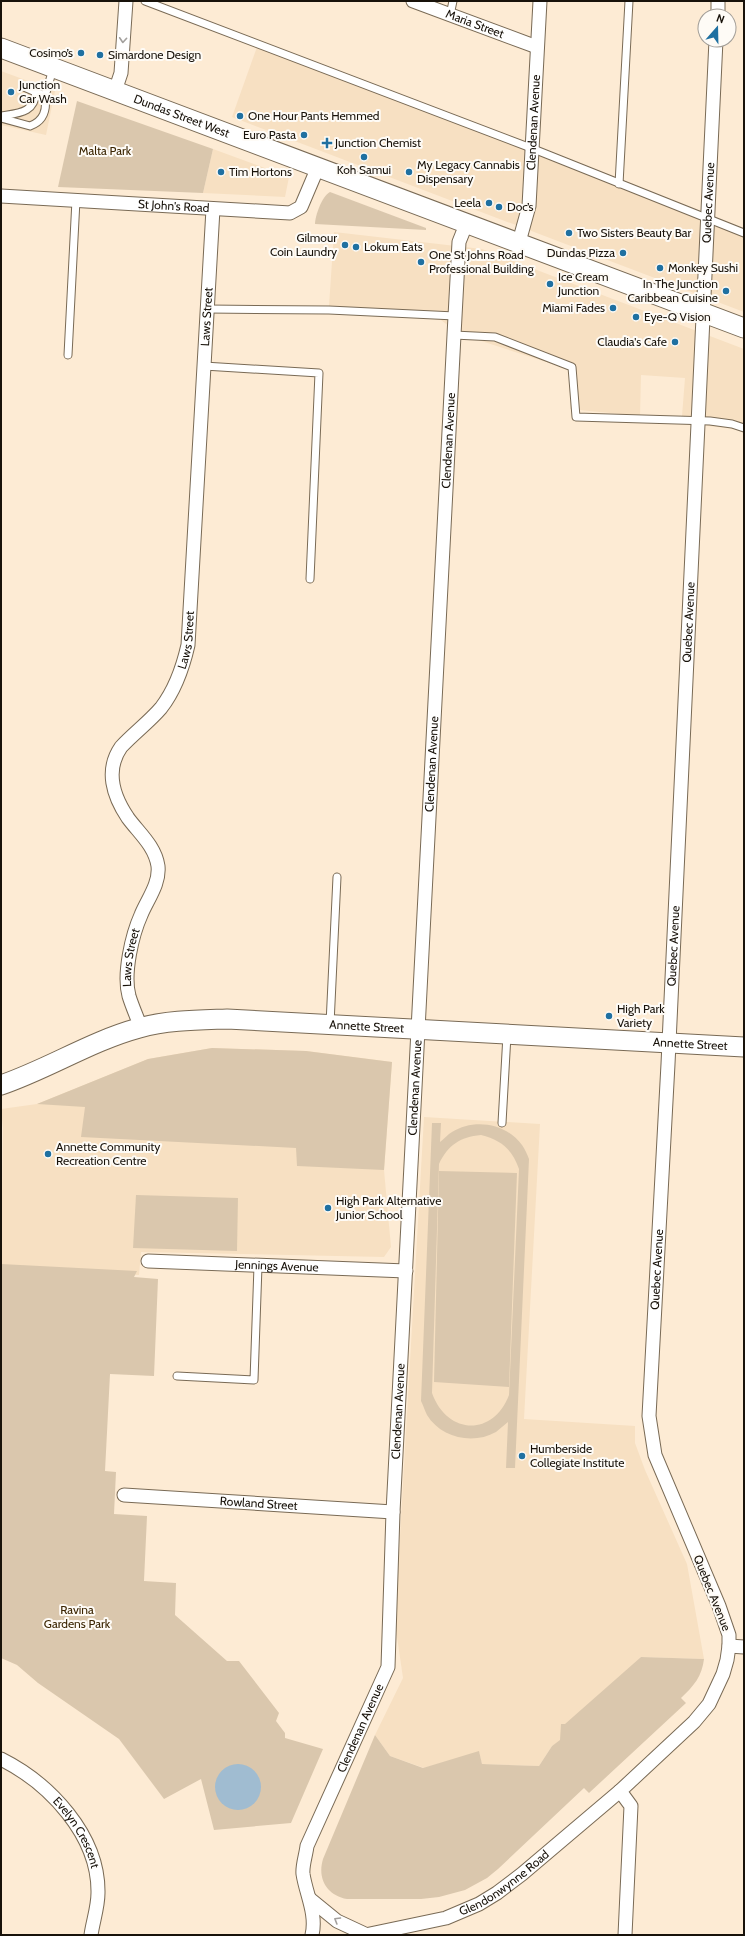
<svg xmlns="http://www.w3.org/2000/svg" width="745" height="1936" font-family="Cabin,sans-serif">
  <rect width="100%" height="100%" fill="#fdebd4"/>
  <g fill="#f7e0c2">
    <path d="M257,47l487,185v80l-512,-195z"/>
    <path d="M1,71l54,20 -9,44 -45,-10z"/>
    <path d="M213,149l76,28 -4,20 -82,-4z"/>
    <path d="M334,232l148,17 262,100v81l-36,-4 -26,-10 3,-38 -44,-3 -1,41 -70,-7 1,-39 -99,-32h-8l-23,-18 -112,-14z"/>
    <path d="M212,1048l94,3 86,11 -8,108 7,77 -7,10 -243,-5 -2,23 -138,-9 2,-138 -2,-19 36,-5 111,-45z"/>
    <path d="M424,1117l116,7 -16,295 111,7v17l10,27 42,94 17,95 -63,-2 -81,84 -8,5 -13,20 -57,-2 -3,-12 -55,16 -34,-12 -15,-21 28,-57 -8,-55z"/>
  </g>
  <g fill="#dac7ad" fill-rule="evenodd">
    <path d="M77,101l136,48 -10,44 -145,-6z"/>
    <path d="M330,192l96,36v2l-111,-6c0,-8 7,-28 15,-32z"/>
    <path d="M212,1048l94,3 86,11 -8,108 -87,-4 -1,-18 -215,-11 4,-30 -48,-3 111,-45z"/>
    <path d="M432,1123h9l-1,19c4,-3 8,-8 12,-10 22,-14 54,-9 70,13 3,4 5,9 7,14l-14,309h-9l2,-46c-4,3 -8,7 -12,10 -23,13 -55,6 -69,-17 -2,-4 -4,-10 -6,-14zM481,1135c20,5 31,14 38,34l-10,226c-16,42 -62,40 -77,-2l7,-229c9,-19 21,-27 42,-29z"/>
    <path d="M439,1171l78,2 -8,214 -75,-5z"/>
    <path d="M136,1195l102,3 -1,53 -104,-3z"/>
    <path d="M1,1264l136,7 -3,6 24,2 -4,97 -44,-2 -5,97 11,1 -2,42 33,2 -3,65 32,2 -1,32 52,46h12l40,52 -3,8 9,12v5l38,11 -32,74 -77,7 -13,-51 -37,20 -45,-60 -81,-56 -21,-18 -16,-7z"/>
    <path d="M641,1657l63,2c-2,17 -10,27 -23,39l5,5 -97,90 -5,-5 -86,81 -11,9 -22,12 -26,7 -18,2h-74c-20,-4 -30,-20 -24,-40l52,-124 15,21 33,12 56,-17 3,13 57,2 13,-20 8,-6 1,-16h4z"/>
  </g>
  <circle fill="#a0bcd1" cx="238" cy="1787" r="23"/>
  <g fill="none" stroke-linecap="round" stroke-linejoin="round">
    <g stroke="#796a55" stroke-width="9">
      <g id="lane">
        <path d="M145,1l386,147 213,85"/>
        <path d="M450,15l3,-14"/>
        <path d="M45,96l8,-27"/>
        <path d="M1,116c18,-3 34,-3 35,-25"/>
        <path d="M1,118l29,8c14,-5 17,-16 15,-30l-21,-9"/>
        <path d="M619,184l10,-183"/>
        <path d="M207,309l122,1 126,6"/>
        <path d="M454,335l41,2 77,30 4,50 134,4 22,3 12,4"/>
        <path d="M68,355l8,-155"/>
        <path d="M204,366l115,7 -9,206"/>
        <path d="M330,1024l7,-147"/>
        <path d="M502,1123l5,-88"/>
        <path d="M177,1376l77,4 4,-114"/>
      </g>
    </g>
    <g stroke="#796a55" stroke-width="15">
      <g id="street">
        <path id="s1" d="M413,1l124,46"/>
        <path d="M718,16v-15"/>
        <path d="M115,91l6,-18 5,-72"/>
        <path id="s2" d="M1,196l289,17 11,-6 17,-40"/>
        <path id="s3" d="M519,242l10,-36 11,-205"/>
        <path id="s4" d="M141,1028c-4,-11 -9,-22 -12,-32 -6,-22 3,-61 12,-81 6,-15 19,-31 17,-49 -3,-20 -19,-33 -30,-48 -15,-22 -23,-48 -7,-71 13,-14 28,-25 40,-39 14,-18 22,-41 27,-63l25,-436"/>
        <path id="s5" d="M148,1261l258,10"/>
        <path id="s6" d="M124,1495l269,17"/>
        <path d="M729,1646l15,1"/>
        <path id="s7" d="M1,1759c48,24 98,76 97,134 0,14 -5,28 -7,42"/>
        <path d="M310,1899l27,22 30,14"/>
        <path id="s8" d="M312,1935c5,-21 -6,-41 -9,-61 -1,-8 3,-19 4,-28l81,-179 5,-155 61,-1177 5,-93 8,-20"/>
        <path id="s9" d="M365,1935l81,-17 33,-14 18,-11 25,-19 98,-83"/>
        <path id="s10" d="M625,1935l6,-129 -11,-15 74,-69 15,-18 14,-30 4,-14 2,-14v-11l-10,-29 -64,-151 -6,-39 19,-352 48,-1024"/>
      </g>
    </g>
    <g stroke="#796a55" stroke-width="21">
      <g id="secondary">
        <path id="s11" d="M1,48l743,280"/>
        <path id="s12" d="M1,1085c47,-16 90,-44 138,-57 29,-8 60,-8 88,-9l517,28"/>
      </g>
    </g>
    <use href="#lane" stroke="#fff" stroke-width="7"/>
    <use href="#street" stroke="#fff" stroke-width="13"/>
    <use href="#secondary" stroke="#fff" stroke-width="19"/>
  </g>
  <defs><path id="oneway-chevron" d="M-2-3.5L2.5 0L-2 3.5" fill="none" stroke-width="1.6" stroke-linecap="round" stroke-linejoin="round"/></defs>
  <g stroke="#a3a09d">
    <use href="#oneway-chevron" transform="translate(123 40) rotate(94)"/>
    <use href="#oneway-chevron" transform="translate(337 1920) rotate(-149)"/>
  </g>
  <g fill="#1f70a1" stroke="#fefbf6" stroke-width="1.5">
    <circle cx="81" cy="53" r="4"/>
    <circle cx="100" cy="55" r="4"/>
    <circle cx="11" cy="92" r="4"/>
    <circle cx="240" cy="116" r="4"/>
    <circle cx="304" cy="135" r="4"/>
    <path d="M325 137h4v4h4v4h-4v4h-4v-4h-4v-4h4z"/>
    <circle cx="364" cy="157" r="4"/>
    <circle cx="221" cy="172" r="4"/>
    <circle cx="409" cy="172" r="4"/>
    <circle cx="489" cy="203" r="4"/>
    <circle cx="499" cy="207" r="4"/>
    <circle cx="569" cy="233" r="4"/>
    <circle cx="345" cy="245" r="4"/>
    <circle cx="356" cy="247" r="4"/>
    <circle cx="623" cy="253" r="4"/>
    <circle cx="421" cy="262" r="4"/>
    <circle cx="660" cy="268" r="4"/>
    <circle cx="550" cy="284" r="4"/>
    <circle cx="726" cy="291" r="4"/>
    <circle cx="613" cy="308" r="4"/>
    <circle cx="636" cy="317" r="4"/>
    <circle cx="675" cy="342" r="4"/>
    <circle cx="609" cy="1016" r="4"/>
    <circle cx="48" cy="1154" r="4"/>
    <circle cx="328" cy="1208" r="4"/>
    <circle cx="522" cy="1456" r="4"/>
  </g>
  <g text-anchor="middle" stroke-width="4" stroke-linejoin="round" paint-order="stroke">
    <g font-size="12" fill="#18120a" stroke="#fefbf6">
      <text dy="4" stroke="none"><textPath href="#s1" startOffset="66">Maria Street</textPath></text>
      <text dy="4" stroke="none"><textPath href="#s11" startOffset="193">Dundas Street West</textPath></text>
      <text dy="4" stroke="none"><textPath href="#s3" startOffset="121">Clendenan Avenue</textPath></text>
      <text dy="4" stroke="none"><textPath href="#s10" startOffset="1794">Quebec Avenue</textPath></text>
      <text dy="4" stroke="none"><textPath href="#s2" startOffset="173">St John's Road</textPath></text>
      <text dy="4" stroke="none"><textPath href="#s4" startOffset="757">Laws Street</textPath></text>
      <text dy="4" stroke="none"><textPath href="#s8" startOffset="1515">Clendenan Avenue</textPath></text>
      <text dy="4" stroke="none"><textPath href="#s10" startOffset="1374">Quebec Avenue</textPath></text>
      <text dy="4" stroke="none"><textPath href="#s4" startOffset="433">Laws Street</textPath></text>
      <text dy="4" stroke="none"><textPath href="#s8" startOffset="1191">Clendenan Avenue</textPath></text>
      <text dy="4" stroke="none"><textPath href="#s10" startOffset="1050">Quebec Avenue</textPath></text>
      <text dy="4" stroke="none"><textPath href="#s4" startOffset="73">Laws Street</textPath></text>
      <text dy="4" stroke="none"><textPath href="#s12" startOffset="378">Annette Street</textPath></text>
      <text dy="4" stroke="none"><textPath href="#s12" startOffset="702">Annette Street</textPath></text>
      <text dy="4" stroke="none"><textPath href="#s8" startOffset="867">Clendenan Avenue</textPath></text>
      <text dy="4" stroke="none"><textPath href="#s5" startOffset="129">Jennings Avenue</textPath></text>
      <text dy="4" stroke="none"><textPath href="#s10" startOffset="726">Quebec Avenue</textPath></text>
      <text dy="4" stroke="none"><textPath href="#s8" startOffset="543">Clendenan Avenue</textPath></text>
      <text dy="4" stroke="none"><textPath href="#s6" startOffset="135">Rowland Street</textPath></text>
      <text transform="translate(712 1593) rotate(68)" y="4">Quebec Avenue</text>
      <text dy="4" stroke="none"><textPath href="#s8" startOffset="220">Clendenan Avenue</textPath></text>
      <text dy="4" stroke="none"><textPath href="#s7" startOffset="108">Evelyn Crescent</textPath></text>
      <text dy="4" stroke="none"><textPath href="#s9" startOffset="151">Glendonwynne Road</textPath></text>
    </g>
    <g font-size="12" fill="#18120a" stroke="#fefbf6" text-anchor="start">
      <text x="73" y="57" text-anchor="end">Cosimo’s</text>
      <text x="108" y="59">Simardone Design</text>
      <text x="19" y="89">Junction<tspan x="19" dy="14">Car Wash</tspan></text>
      <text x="248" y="120">One Hour Pants Hemmed</text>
      <text x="296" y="139" text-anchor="end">Euro Pasta</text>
      <text x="335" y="147">Junction Chemist</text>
      <text x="417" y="169">My Legacy Cannabis<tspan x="417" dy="14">Dispensary</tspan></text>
      <text x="364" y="174" text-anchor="middle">Koh Samui</text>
      <text x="229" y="176">Tim Hortons</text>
      <text x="481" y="207" text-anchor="end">Leela</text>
      <text x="507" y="211">Doc’s</text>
      <text x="577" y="237">Two Sisters Beauty Bar</text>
      <text x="337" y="242" text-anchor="end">Gilmour<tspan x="337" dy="14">Coin Laundry</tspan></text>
      <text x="364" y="251">Lokum Eats</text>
      <text x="615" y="257" text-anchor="end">Dundas Pizza</text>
      <text x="429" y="259">One St Johns Road<tspan x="429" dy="14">Professional Building</tspan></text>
      <text x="668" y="272">Monkey Sushi</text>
      <text x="558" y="281">Ice Cream<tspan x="558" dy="14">Junction</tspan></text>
      <text x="718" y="288" text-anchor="end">In The Junction<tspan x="718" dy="14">Caribbean Cuisine</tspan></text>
      <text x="605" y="312" text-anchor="end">Miami Fades</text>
      <text x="644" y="321">Eye-Q Vision</text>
      <text x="667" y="346" text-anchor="end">Claudia's Cafe</text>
      <text x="617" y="1013">High Park<tspan x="617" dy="14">Variety</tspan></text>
      <text x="56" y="1151">Annette Community<tspan x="56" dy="14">Recreation Centre</tspan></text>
      <text x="336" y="1205">High Park Alternative<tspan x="336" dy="14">Junior School</tspan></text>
      <text x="530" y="1453">Humberside<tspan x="530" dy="14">Collegiate Institute</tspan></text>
    </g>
    <g font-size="12" fill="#3a2401" stroke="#fefbf6">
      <text x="105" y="155">Malta Park</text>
      <text x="77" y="1614">Ravina<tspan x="77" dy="14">Gardens Park</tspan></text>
    </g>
  </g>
  <rect width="745" height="1936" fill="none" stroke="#18120a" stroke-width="4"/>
  <g transform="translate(717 28) rotate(20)"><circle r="19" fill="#fefbf6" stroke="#a29e98"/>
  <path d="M0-3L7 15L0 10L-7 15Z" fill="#1f70a1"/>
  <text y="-6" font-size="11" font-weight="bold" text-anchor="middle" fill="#18120a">N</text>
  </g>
</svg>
